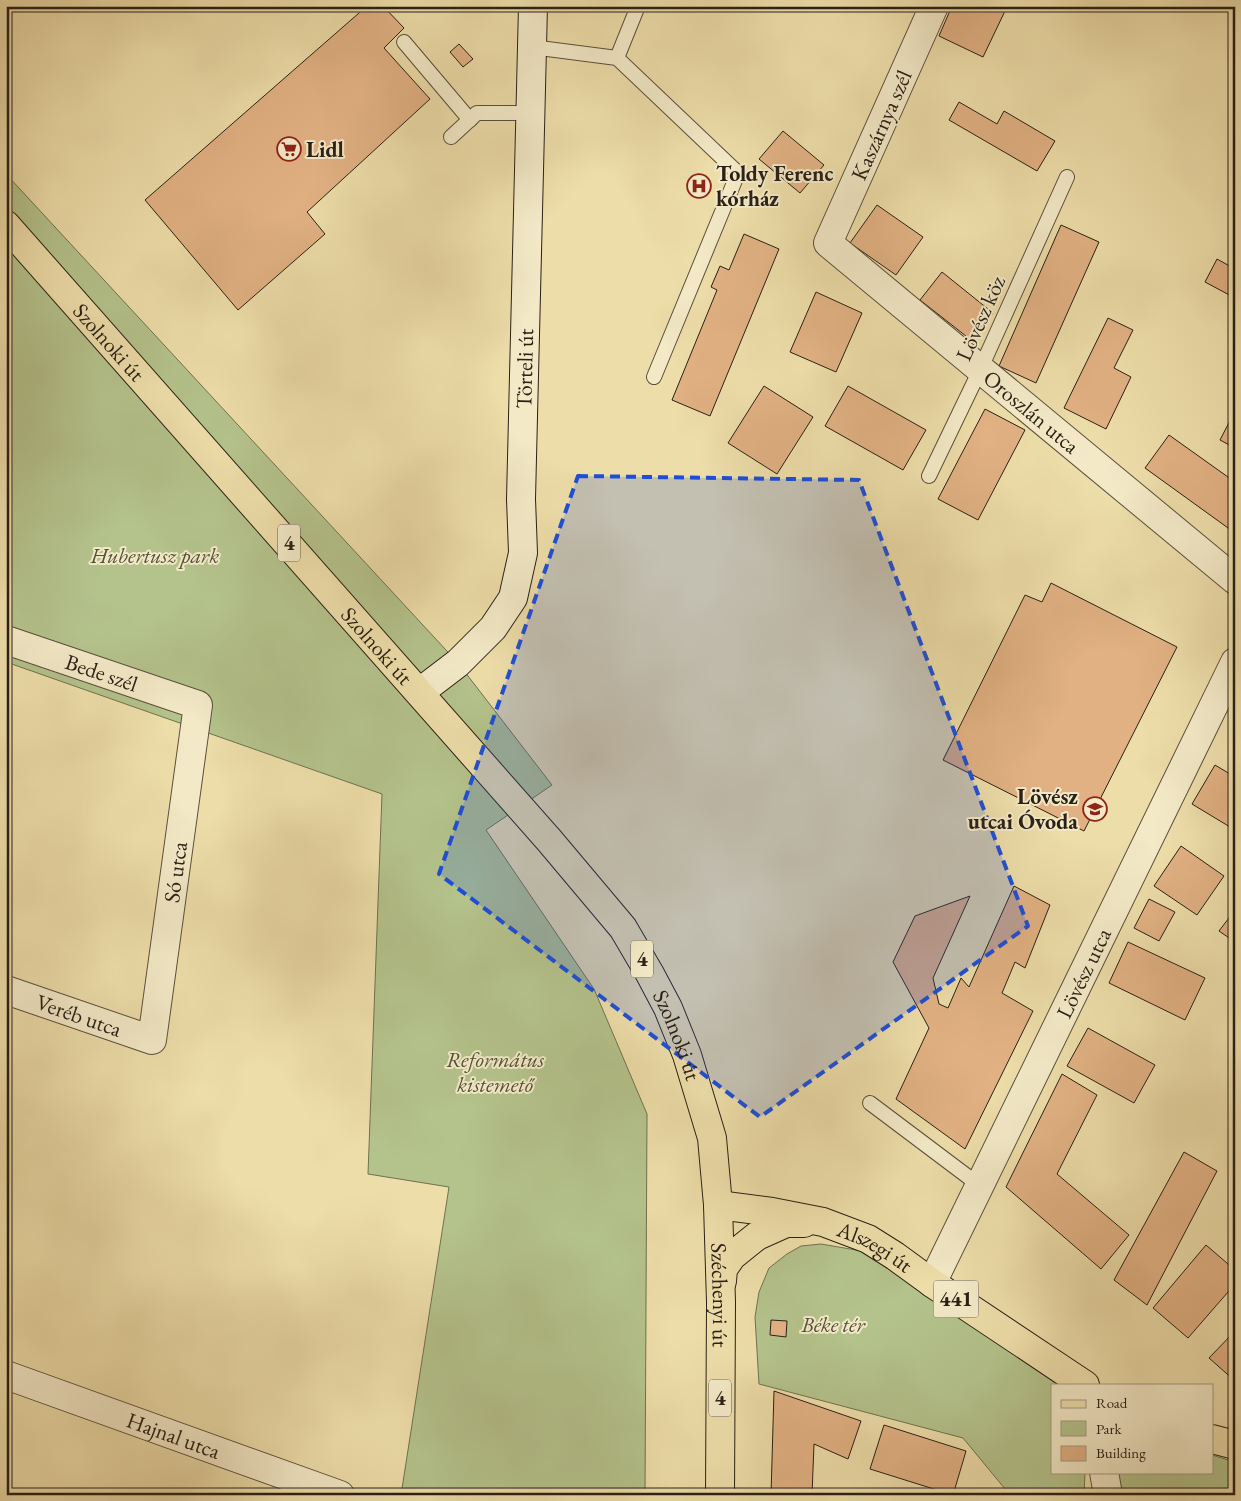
<svg xmlns="http://www.w3.org/2000/svg" width="1241" height="1501" font-family="'EB Garamond',serif">
  <rect width="100%" height="100%" fill="#eddda9"/>
  <filter id="stains"><feTurbulence type="fractalNoise" baseFrequency=".004" numOctaves="4"/><feColorMatrix values="0 0 0 0 .2 0 0 0 0 .09 0 0 0 0 .02 0 0 0 .5 -.17"/></filter>
  <radialGradient id="worn" r=".72"><stop offset=".6" stop-color="#630" stop-opacity="0"/><stop offset="1" stop-color="#630" stop-opacity=".3"/></radialGradient>
  <g fill="#b4c28b" stroke="#6f7150">
    <path d="M6,174l452,489 94,122 -66,45 108,159 53,125 -2,381h-244l48,-308 -81,-13 14,-380 -376,-132z"/>
    <path d="M821,1244l41,7 196,134h-6v87h33l-1,23h-74l-47,-57 -204,-54 -4,-67 4,-25 10,-24 18,-14 14,-8z"/>
    <path d="M1212,1455l23,7v33h-116l-1,-23h94z"/>
  </g>
  <g fill="#e1b183" stroke="#2a2016">
    <path d="M367,6h16l21,22 -20,20 46,51 -123,113 18,22 -87,76 -93,-110z"/>
    <path d="M952,6h42l11,5 -22,46 -44,-21z"/>
    <path d="M459,44l14,15 -10,8 -13,-15z"/>
    <path d="M959,102l38,22 7,-13 51,30 -18,30 -88,-51z"/>
    <path d="M783,131l41,34 -24,28 -41,-34z"/>
    <path d="M877,205l46,32 -27,38 -46,-32z"/>
    <path d="M1061,225l38,17 -63,141 -37,-17z"/>
    <path d="M744,234l35,15 -69,167 -38,-16 45,-110 -6,-3 9,-21 9,4z"/>
    <path d="M1217,259l18,10v29l-30,-16z"/>
    <path d="M942,272l51,41 -22,27 -51,-40z"/>
    <path d="M816,292l46,21 -26,59 -46,-20z"/>
    <path d="M1108,318l25,12 -19,38 17,9 -25,52 -42,-21z"/>
    <path d="M764,386l49,31 -36,57 -49,-31z"/>
    <path d="M848,386l78,44 -23,40 -78,-44z"/>
    <path d="M985,409l40,21 -47,90 -40,-21z"/>
    <path d="M1235,411v37l-15,-8z"/>
    <path d="M1169,435l66,47v51l-90,-65z"/>
    <path d="M1051,583l126,64 -93,184 -141,-71 82,-165 17,7z"/>
    <path d="M1215,765l20,12v53l-43,-26z"/>
    <path d="M1181,846l43,30 -27,39 -43,-29z"/>
    <path d="M1014,886l36,19 -25,63 -10,-6 -13,31 31,18 -68,138 -69,-50 33,-71 -36,-66 22,-46 55,-20 -37,82 6,26 9,4 13,-30 8,9z"/>
    <path d="M1149,899l26,13 -16,29 -25,-13z"/>
    <path d="M1235,910v32l-16,-11z"/>
    <path d="M1128,942l77,36 -20,42 -76,-37z"/>
    <path d="M1088,1028l67,37 -21,38 -67,-37z"/>
    <path d="M1062,1074l35,21 -40,79 72,61 -28,34 -95,-82z"/>
    <path d="M1184,1152l33,19 -70,134 -33,-25z"/>
    <path d="M1206,1245l29,25v14l-47,54 -35,-30z"/>
    <path d="M771,1320l16,1 -1,16 -16,-2z"/>
    <path d="M1235,1331v50l-26,-23z"/>
    <path d="M774,1391l87,30 -13,38 -34,-15 -2,51h-41z"/>
    <path d="M884,1425l82,26 -13,44 -83,-26z"/>
  </g>
  <g fill="none" stroke-linecap="round" stroke-linejoin="round">
    <g stroke="#5b4f3b" stroke-width="16">
      <g id="lane">
        <path d="M404,42l66,78"/>
        <path d="M532,47l85,11 121,115 -84,204"/>
        <path d="M617,58l21,-52"/>
        <path d="M451,137l26,-24h53"/>
        <path d="M929,476l51,-106 87,-193"/>
        <path d="M870,1103l109,82"/>
      </g>
    </g>
    <g stroke="#5b4f3b" stroke-width="30">
      <g id="street">
        <path id="s1" d="M934,6l-106,237 407,337"/>
        <path id="s2" d="M6,640l192,65 -46,335 -146,-50"/>
        <path id="s3" d="M932,1283l303,-621"/>
        <path id="s4" d="M6,1375l334,120"/>
        <path d="M1104,1472l4,23"/>
      </g>
    </g>
    <g stroke="#2a2016" stroke-width="30">
      <g id="secondary">
        <path id="s5" d="M420,692l38,-29 35,-35 20,-30 10,-45 -2,-54 12,-493"/>
      </g>
    </g>
    <g stroke="#2a2016" stroke-width="30">
      <g id="primary">
        <path id="s6" d="M6,225l543,615 74,88 27,46 18,34 19,47 25,83 6,67 3,97 -1,193"/>
        <path id="s7" d="M718,1205l54,7 51,10 45,17 27,17 37,27 153,102"/>
        <path d="M722,1281l1,-12 9,-13 25,-20 29,-13h18"/>
        <path d="M1212,1439l23,6"/>
      </g>
    </g>
    <use href="#lane" stroke="#f3e9c7" stroke-width="14"/>
    <use href="#street" stroke="#f3e9c7" stroke-width="28"/>
    <use href="#secondary" stroke="#f3e9c7" stroke-width="28"/>
    <use href="#primary" stroke="#eddda9" stroke-width="28"/>
  </g>
  <path fill="#1d4ed8" fill-opacity="0.2" stroke="#1d4ed8" stroke-width="4" stroke-dasharray="10 6" stroke-linejoin="round" d="M578,476l281,4 169,446 -268,191 -321,-243z"/>
  <defs>
    <g id="supermarket-ring" transform="scale(1.25)"><circle r="9.5" fill="#f3e9c7" stroke="#8f2418" stroke-width="1.5"/><path d="M-6-5.5h2.5l.6 2H6L4.5 2H-2.5L-4.4-4H-6ZM-1.5 3.2a1.3 1.3 0 1 0 .1 0ZM3 3.2a1.3 1.3 0 1 0 .1 0Z" fill="#8f2418"/></g>
    <g id="hospital-ring" transform="scale(1.25)"><circle r="9.5" fill="#f3e9c7" stroke="#8f2418" stroke-width="1.5"/><path d="M-5-5h3v3.5h4V-5h3V5h-3V1.5h-4V5h-3Z" fill="#8f2418"/></g>
    <g id="school-ring" transform="scale(1.25)"><circle r="9.5" fill="#f3e9c7" stroke="#8f2418" stroke-width="1.5"/><path d="M0-5L7-2L0 1L-7-2ZM-4 1L0 2.5L4 1V4Q0 6-4 4Z" fill="#8f2418"/></g>
  </defs>
  <g fill-rule="evenodd">
    <use href="#supermarket-ring" x="289" y="149"/>
    <use href="#hospital-ring" x="699" y="186"/>
    <use href="#school-ring" x="1095" y="809"/>
  </g>
  <g text-anchor="middle" stroke-width="4" stroke-linejoin="round" paint-order="stroke">
    <g fill="#f3e9c7" stroke="#665c4b" stroke-width="1">
      <rect x="278" y="524.5" width="22" height="37" rx="4"/>
      <rect x="631" y="940.5" width="22" height="37" rx="4"/>
      <rect x="933.5" y="1280.5" width="45" height="37" rx="4"/>
      <rect x="709" y="1379.5" width="22" height="37" rx="4"/>
    </g>
    <g font-size="21" font-weight="bold" fill="#2a2016">
      <text x="289" y="550">4</text>
      <text x="642" y="966">4</text>
      <text x="956" y="1306">441</text>
      <text x="720" y="1405">4</text>
    </g>
    <g font-size="22" fill="#2a2016" stroke="#f3e9c7">
      <text transform="translate(881 125) rotate(-66)" y="8">Kaszárnya szél</text>
      <text transform="translate(980 318) rotate(-66)" y="8">Lövész köz</text>
      <text dy="8" stroke="none"><textPath href="#s6" startOffset="156">Szolnoki út</textPath></text>
      <text dy="8" stroke="none"><textPath href="#s5" startOffset="364">Törteli út</textPath></text>
      <text dy="8" stroke="none"><textPath href="#s1" startOffset="524">Oroszlán utca</textPath></text>
      <text dy="8" stroke="none"><textPath href="#s6" startOffset="561">Szolnoki út</textPath></text>
      <text dy="8" stroke="none"><textPath href="#s2" startOffset="101">Bede szél</textPath></text>
      <text transform="translate(175 872) rotate(-82)" y="8">Só utca</text>
      <text dy="8" stroke="none"><textPath href="#s3" startOffset="345">Lövész utca</textPath></text>
      <text transform="translate(79 1015) rotate(19)" y="8">Veréb utca</text>
      <text dy="8" stroke="none"><textPath href="#s6" startOffset="1056">Szolnoki út</textPath></text>
      <text dy="8" stroke="none"><textPath href="#s7" startOffset="164">Alszegi út</textPath></text>
      <text dy="8" stroke="none"><textPath href="#s6" startOffset="1322">Széchenyi út</textPath></text>
      <text dy="8" stroke="none"><textPath href="#s4" startOffset="178">Hajnal utca</textPath></text>
    </g>
    <g font-size="22" font-weight="bold" fill="#2a2016" stroke="#f3e9c7" text-anchor="start">
      <text x="306" y="157">Lidl</text>
      <text x="716" y="181">Toldy Ferenc<tspan x="716" dy="25">kórház</tspan></text>
      <text x="1078" y="804" text-anchor="end">Lövész<tspan x="1078" dy="25">utcai Óvoda</tspan></text>
    </g>
    <g font-size="22" font-style="italic" fill="#535139" stroke="#f3e9c7">
      <text x="155" y="563">Hubertusz park</text>
      <text x="495" y="1067">Református<tspan x="495" dy="25">kistemető</tspan></text>
      <text x="833" y="1332">Béke tér</text>
    </g>
  </g>
  <rect width="1241" height="1501" fill="none" stroke="#eddda9" stroke-width="25"/>
  <rect x="8" y="8" width="1226" height="1486" fill="none" stroke="#2a2016" stroke-width="2.5"/>
  <rect x="12" y="12" width="1216" height="1476" fill="none" stroke="#2a2016"/>
  <rect x="1051" y="1384" width="162" height="90" fill="#f3e9c7" stroke="#a39980"/>
  <rect x="1061" y="1400" width="25" height="8" fill="#eddda9" stroke="#a39980"/>
  <text x="1096" y="1408" font-size="15" fill="#2a2016">Road</text>
  <rect x="1061" y="1421" width="25" height="15" fill="#b4c28b" stroke="#a39980"/>
  <text x="1096" y="1434" font-size="15" fill="#2a2016">Park</text>
  <rect x="1061" y="1446" width="25" height="15" fill="#e1b183" stroke="#a39980"/>
  <text x="1096" y="1458" font-size="15" fill="#2a2016">Building</text>
  <rect width="100%" height="100%" filter="url(#stains)"/>
  <rect width="100%" height="100%" fill="url(#worn)"/>
</svg>
